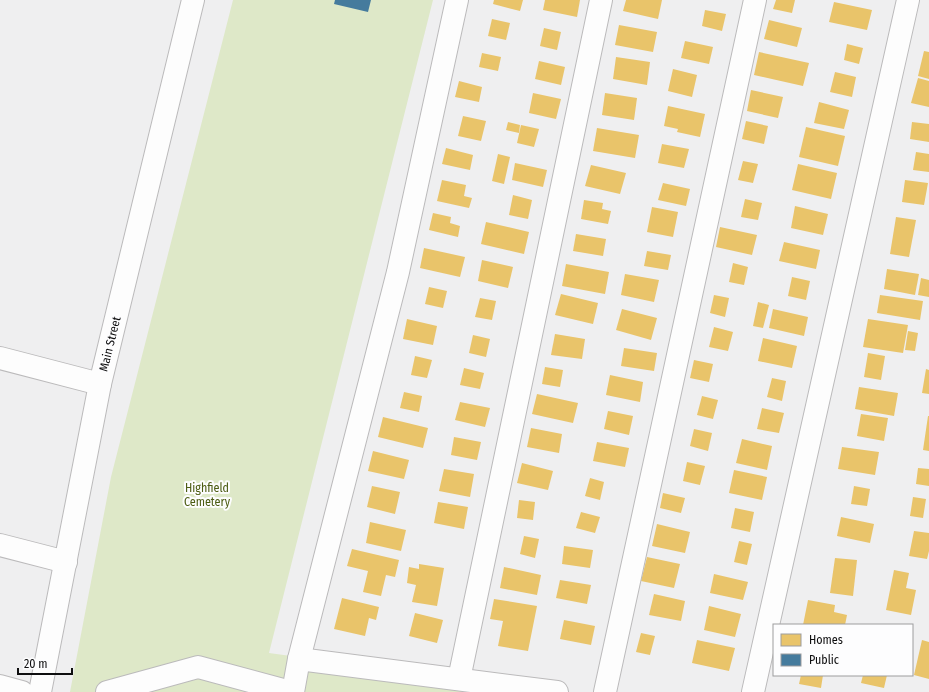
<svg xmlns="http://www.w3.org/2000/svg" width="929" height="692" font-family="'Fira Sans Condensed',sans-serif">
  <rect width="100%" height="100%" fill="#efeff0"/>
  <path fill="#dee8c8" d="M233,0h200l-164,653 285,39h-484l41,-215z"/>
  <g fill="#e9c46a">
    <path d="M494,0h29l-3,11 -27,-7z"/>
    <path d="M545,0h35l-3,17 -34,-7z"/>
    <path d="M626,0h36l-4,19 -35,-8z"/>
    <path d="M776,0h19l-3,13 -19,-4z"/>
    <path d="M834,2l38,8 -5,20 -38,-8z"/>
    <path d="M705,10l21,4 -4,17 -20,-5z"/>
    <path d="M492,19l18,4 -4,17 -18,-4z"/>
    <path d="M769,20l33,8 -5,19 -33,-8z"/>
    <path d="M619,25l38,7 -4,20 -38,-7z"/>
    <path d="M544,28l17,4 -4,18 -17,-4z"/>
    <path d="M685,41l28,6 -4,17 -28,-6z"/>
    <path d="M847,44l16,4 -4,16 -15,-4z"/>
    <path d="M924,51l5,1v27l-11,-3z"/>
    <path d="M759,52l50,11 -6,23 -49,-11z"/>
    <path d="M482,53l19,4 -3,14 -19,-4z"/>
    <path d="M616,57l34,5 -3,23 -34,-6z"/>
    <path d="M539,61l26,6 -4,18 -26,-6z"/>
    <path d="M673,69l24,6 -5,22 -24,-6z"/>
    <path d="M835,72l21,5 -4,20 -22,-5z"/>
    <path d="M918,78l11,3v26l-18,-4z"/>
    <path d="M459,81l23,6 -3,15 -24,-5z"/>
    <path d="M751,90l32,7 -5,21 -31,-7z"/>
    <path d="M533,93l28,6 -5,20 -27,-6z"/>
    <path d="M605,93l32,5 -3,22 -32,-5z"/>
    <path d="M819,102l30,8 -5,19 -30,-6z"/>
    <path d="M668,106l37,8 -5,23 -23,-5 1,-3 -14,-3z"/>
    <path d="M463,116l23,5 -5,20 -23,-5z"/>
    <path d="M746,121l22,5 -4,18 -22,-5z"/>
    <path d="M508,122l12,3 -1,8 -13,-3z"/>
    <path d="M912,122l17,2v18l-19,-3z"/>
    <path d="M521,125l18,4 -5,18 -17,-4z"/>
    <path d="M806,127l39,9 -7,30 -39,-9z"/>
    <path d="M597,128l42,7 -4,23 -42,-7z"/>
    <path d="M662,144l27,5 -5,19 -26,-5z"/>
    <path d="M446,148l27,7 -3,15 -28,-6z"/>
    <path d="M916,152l13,2v18l-16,-2z"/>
    <path d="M498,154l12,3 -6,27 -12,-3z"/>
    <path d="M743,161l15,3 -5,19 -15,-3z"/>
    <path d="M515,163l32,7 -4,17 -31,-7z"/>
    <path d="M798,164l39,9 -6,26 -39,-9z"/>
    <path d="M591,165l35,8 -6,21 -35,-8z"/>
    <path d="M442,180l24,5 -2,11 8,2 -3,10 -32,-7z"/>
    <path d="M905,180l23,3 -4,22 -22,-3z"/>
    <path d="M663,183l27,6 -4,17 -28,-6z"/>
    <path d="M513,195l19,5 -4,19 -19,-4z"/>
    <path d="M745,199l17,4 -4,17 -17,-3z"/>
    <path d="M584,200l19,3 -1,6 9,2 -3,13 -27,-5z"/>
    <path d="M795,206l33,8 -5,21 -32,-7z"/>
    <path d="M652,207l26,5 -5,25 -26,-5z"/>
    <path d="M433,213l18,4 -1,6 10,3 -2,11 -29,-7z"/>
    <path d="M896,217l20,3 -7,37 -19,-3z"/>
    <path d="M486,222l43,10 -5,22 -43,-10z"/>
    <path d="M720,227l37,8 -5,20 -36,-8z"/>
    <path d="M576,234l30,5 -3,17 -30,-5z"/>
    <path d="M784,242l36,8 -4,19 -37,-8z"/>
    <path d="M424,248l41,9 -5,20 -40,-9z"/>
    <path d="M647,251l24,4 -3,15 -24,-4z"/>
    <path d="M482,260l31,7 -5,21 -30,-7z"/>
    <path d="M733,263l15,4 -4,18 -15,-3z"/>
    <path d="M566,264l43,8 -4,22 -43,-8z"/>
    <path d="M887,269l32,5 -4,21 -31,-6z"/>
    <path d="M625,274l34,6 -5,22 -33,-7z"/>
    <path d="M792,277l18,4 -4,19 -18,-4z"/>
    <path d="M921,278l8,2v17l-11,-2z"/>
    <path d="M429,287l18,4 -4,17 -18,-4z"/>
    <path d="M561,294l37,9 -5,21 -38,-9z"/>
    <path d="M714,295l15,3 -4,19 -15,-4z"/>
    <path d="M880,295l43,6 -3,19 -43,-7z"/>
    <path d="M480,298l16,3 -4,19 -17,-3z"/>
    <path d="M758,302l11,3 -6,23 -10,-2z"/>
    <path d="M622,309l35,9 -6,22 -35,-10z"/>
    <path d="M773,309l35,8 -4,19 -35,-8z"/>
    <path d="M407,319l30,7 -4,19 -30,-6z"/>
    <path d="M868,319l40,6 -5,28 -40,-6z"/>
    <path d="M714,327l19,5 -5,19 -19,-4z"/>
    <path d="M908,331l10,2 -3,18 -10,-1z"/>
    <path d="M555,334l30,5 -3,20 -31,-4z"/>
    <path d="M473,335l17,4 -4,18 -17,-4z"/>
    <path d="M763,338l34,8 -5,22 -34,-7z"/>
    <path d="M624,348l33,5 -3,18 -33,-5z"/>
    <path d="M868,353l17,3 -4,24 -17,-3z"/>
    <path d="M415,356l17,4 -5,18 -16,-3z"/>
    <path d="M694,360l19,4 -4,18 -19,-4z"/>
    <path d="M545,367l18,3 -3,17 -18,-3z"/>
    <path d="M464,368l20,5 -4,16 -20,-4z"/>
    <path d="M926,369l3,1v24l-7,-1z"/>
    <path d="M610,375l33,7 -3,20 -34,-7z"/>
    <path d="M772,378l14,3 -4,20 -15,-4z"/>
    <path d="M859,387l39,6 -4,23 -39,-7z"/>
    <path d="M404,392l18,4 -3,16 -19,-4z"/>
    <path d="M537,394l41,9 -5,20 -41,-9z"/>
    <path d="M702,396l16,4 -5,19 -16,-4z"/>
    <path d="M460,402l30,6 -5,19 -30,-7z"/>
    <path d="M762,408l22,5 -5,20 -22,-4z"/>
    <path d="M608,411l25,5 -4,19 -25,-6z"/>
    <path d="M861,414l27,4 -4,23 -27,-5z"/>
    <path d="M928,416h1v35l-6,-1z"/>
    <path d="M383,417l45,11 -5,20 -45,-11z"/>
    <path d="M531,428l31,6 -3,19 -32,-6z"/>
    <path d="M694,429l18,4 -4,18 -18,-5z"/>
    <path d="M454,437l27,5 -4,18 -26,-5z"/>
    <path d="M742,439l30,7 -5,24 -31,-7z"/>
    <path d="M597,442l32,6 -4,19 -32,-6z"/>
    <path d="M842,447l37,5 -4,23 -37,-6z"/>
    <path d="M373,451l36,9 -5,19 -36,-8z"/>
    <path d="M687,462l18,4 -5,19 -17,-4z"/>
    <path d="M522,463l31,8 -5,19 -31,-7z"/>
    <path d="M918,468l11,1v17l-13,-2z"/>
    <path d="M444,469l30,5 -4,23 -31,-6z"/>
    <path d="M734,470l33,7 -5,23 -33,-7z"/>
    <path d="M590,478l14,4 -4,18 -15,-4z"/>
    <path d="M372,486l28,6 -5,22 -28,-7z"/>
    <path d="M854,486l16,3 -3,17 -16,-2z"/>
    <path d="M663,493l22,5 -4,15 -21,-5z"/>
    <path d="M913,497l13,2 -3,19 -13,-2z"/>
    <path d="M519,500l16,2 -2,18 -16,-2z"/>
    <path d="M438,502l30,5 -4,22 -30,-6z"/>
    <path d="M735,508l19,4 -4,20 -19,-4z"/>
    <path d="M581,512l19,5 -5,16 -19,-5z"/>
    <path d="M841,517l33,7 -4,19 -33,-7z"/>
    <path d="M370,522l36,8 -5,21 -35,-8z"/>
    <path d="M657,524l33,8 -5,21 -33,-7z"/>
    <path d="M914,531l15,2v18l-2,8 -18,-3z"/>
    <path d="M524,536l15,3 -4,19 -15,-4z"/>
    <path d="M739,541l13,3 -5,21 -13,-3z"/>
    <path d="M564,546l29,4 -3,18 -28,-4z"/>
    <path d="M352,549l47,11 -4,17 -9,-2 -5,21 -18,-4 5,-21 -21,-5z"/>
    <path d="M647,557l33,7 -6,24 -33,-7z"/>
    <path d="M835,558l22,2 -4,36 -23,-3z"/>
    <path d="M419,564l25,4 -7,38 -25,-4 4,-17 -9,-2 2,-16 10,2z"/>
    <path d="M504,567l37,8 -4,20 -37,-7z"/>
    <path d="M894,570l15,3 -3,15 10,2 -5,25 -25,-5z"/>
    <path d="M714,574l34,8 -5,18 -33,-7z"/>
    <path d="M560,580l31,5 -4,19 -31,-6z"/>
    <path d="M654,594l31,7 -4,20 -32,-6z"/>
    <path d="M342,598l37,9 -3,13 -7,-2 -4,18 -31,-7z"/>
    <path d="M494,599l43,7 -9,45 -30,-5 5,-25 -13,-2z"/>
    <path d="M808,600l27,5 -1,7 13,3 -2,10h-42z"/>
    <path d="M709,606l32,8 -6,23 -31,-7z"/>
    <path d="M415,613l28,7 -6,23 -28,-7z"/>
    <path d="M564,620l31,6 -4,19 -31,-6z"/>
    <path d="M641,633l14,3 -5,19 -14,-3z"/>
    <path d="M697,640l38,8 -6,23 -37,-8z"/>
    <path d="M922,640l7,2v37l-15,-4z"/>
    <path d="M801,675h22l-2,13 -22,-4z"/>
    <path d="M863,675h24l-3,13 -23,-5z"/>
  </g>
  <path fill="#457b9d" d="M335,0h36l-3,12 -34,-8z"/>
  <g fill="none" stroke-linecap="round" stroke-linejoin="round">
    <g stroke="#bbbabb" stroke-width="24">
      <g id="minor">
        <path d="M0,358l100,26"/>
        <path d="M0,545l66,17"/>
        <path d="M299,659l258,33"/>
        <path d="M459,679l142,-679"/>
        <path d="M0,686l22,6"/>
        <path d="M40,692l60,-308 93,-384"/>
        <path d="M107,692l91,-25 93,25"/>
        <path d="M293,692l6,-33 99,-387 59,-272"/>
        <path d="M605,692l150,-692"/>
        <path d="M753,692l155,-692"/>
      </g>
    </g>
    <use href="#minor" stroke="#fdfdfd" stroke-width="22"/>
  </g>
  <g text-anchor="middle" stroke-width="4" stroke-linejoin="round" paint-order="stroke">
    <g font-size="12" fill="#0e0e0f" stroke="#fdfdfe">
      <text transform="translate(110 344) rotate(-76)" y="4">Main Street</text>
    </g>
    <g font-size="12" fill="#4c5c13" stroke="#fdfdfe">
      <text x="207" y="492">Highfield<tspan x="207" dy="14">Cemetery</tspan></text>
    </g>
  </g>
  <rect x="773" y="624" width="140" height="52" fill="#fdfdfe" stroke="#9d9d9e"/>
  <rect x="781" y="634" width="20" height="12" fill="#e9c46a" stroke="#9d9d9e"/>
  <text x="809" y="644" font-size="12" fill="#0e0e0f">Homes</text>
  <rect x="781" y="654" width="20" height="12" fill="#457b9d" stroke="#9d9d9e"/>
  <text x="809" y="664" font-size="12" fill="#0e0e0f">Public</text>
  <path d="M18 668v6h54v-6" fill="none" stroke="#0e0e0f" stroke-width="2"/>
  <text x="24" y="668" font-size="12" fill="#0e0e0f" stroke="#fdfdfe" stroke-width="3" paint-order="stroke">20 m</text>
</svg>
